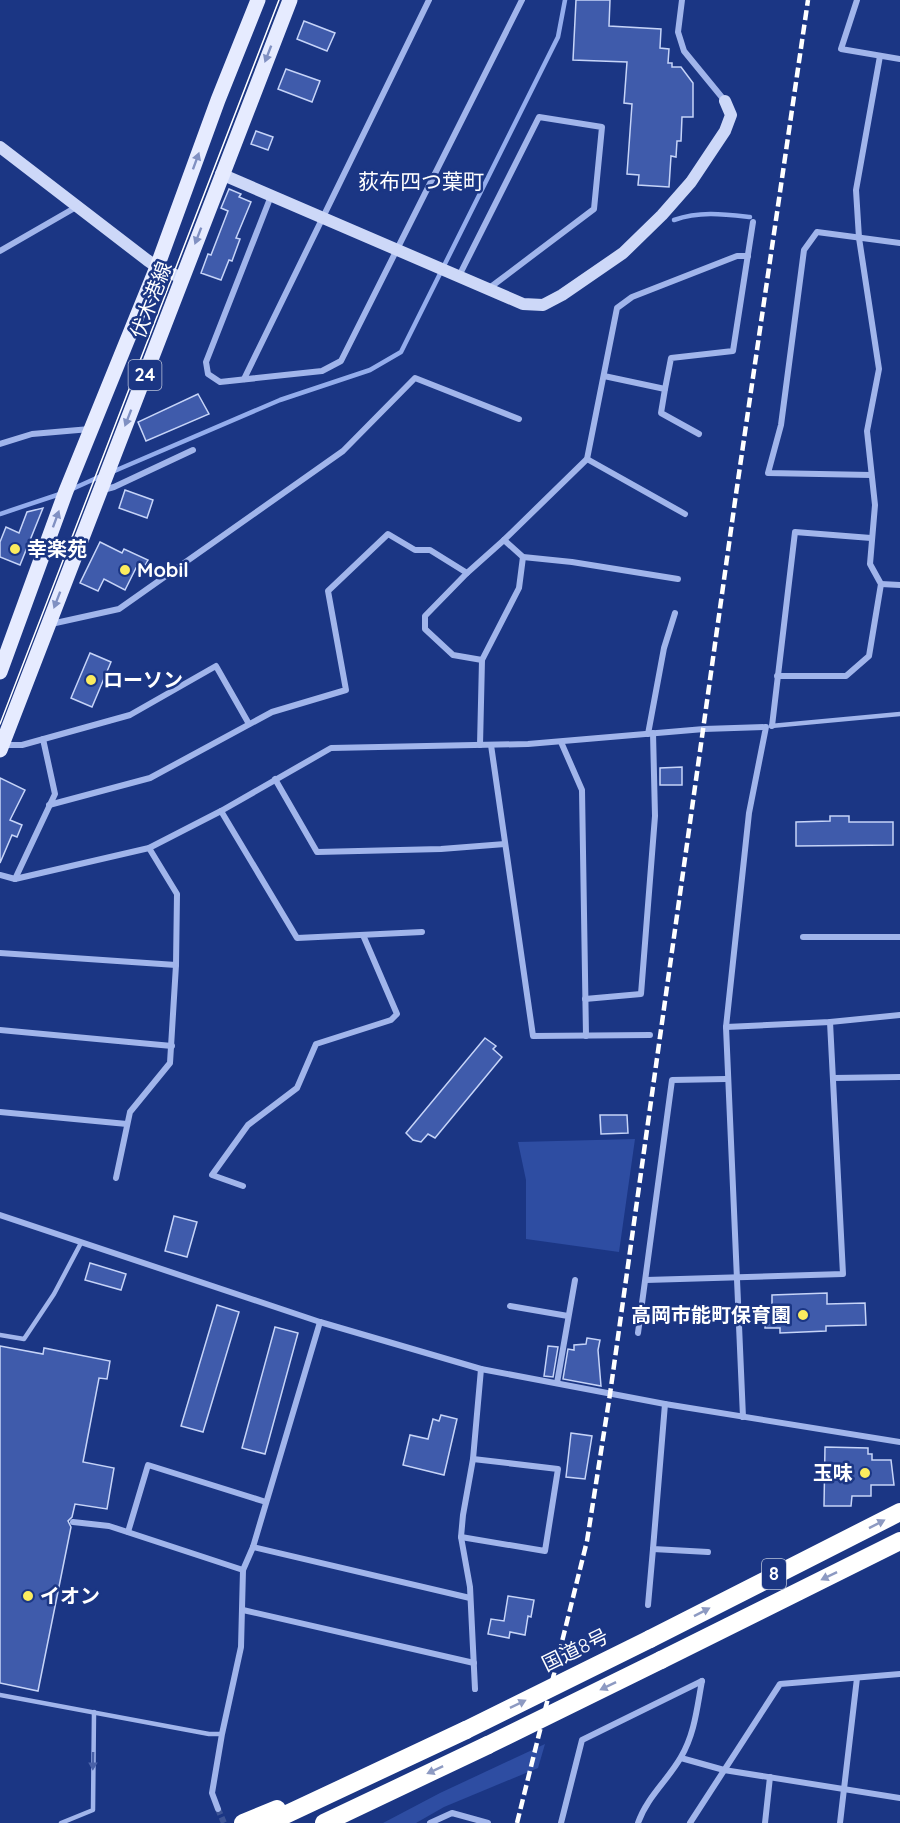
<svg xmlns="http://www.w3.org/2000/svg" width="900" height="1823" font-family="Quicksand,'Noto Sans JP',sans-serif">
  <rect width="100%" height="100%" fill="#1b3684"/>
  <g fill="#2e4da2">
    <path d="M635,1139l-16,113 -93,-13v-59l-8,-38z"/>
    <path d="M545,1744l-7,24 -94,39 -28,16h-33l57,-30z"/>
  </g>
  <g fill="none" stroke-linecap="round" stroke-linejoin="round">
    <g stroke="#94aded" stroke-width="4.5">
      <path d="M674,220c26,-9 49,-6 76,-3"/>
      <path d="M112,472l168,-72 90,-30 31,-18 157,-315 7,-37"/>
      <path d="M70,490l31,-14"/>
      <path d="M0,514l63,-21"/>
    </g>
  </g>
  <g fill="#3f5bab" stroke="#c6d4f8" stroke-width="1.5">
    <path d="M576,0h34l-1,26 52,3 -1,19 9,1 -1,14h4v4h9l12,16v34h-11l-1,24h-4l-1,16 -5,-1 -2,31 -31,-2 1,-10 -12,-1 5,-70 -8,-1 3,-41 -54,-2z"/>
    <path d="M304,21l31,12 -8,18 -30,-12z"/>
    <path d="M286,69l34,12 -8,21 -34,-13z"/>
    <path d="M256,131l17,6 -5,13 -17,-6z"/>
    <path d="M229,189l12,5 -2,3 12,5 -15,36 4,1 -8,22 -3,-1 -8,20 -20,-7 7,-19 3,1 17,-44 -7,-3z"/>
    <path d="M198,394l11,20 -63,27 -8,-19z"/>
    <path d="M125,490l28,10 -6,18 -28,-10z"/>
    <path d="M43,508l-23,57 -20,-8v-15l6,-15 13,6 8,-21z"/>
    <path d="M100,542l22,11 2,-4 24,11 -6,11 -6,-3 -11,22 -21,-11 -6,12 -18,-8z"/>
    <path d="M90,653l21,9 -19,45 -21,-9z"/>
    <path d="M682,767v18h-22v-17z"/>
    <path d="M0,778l25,12 -15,30 12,5 -5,12 -5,-2 -12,28z"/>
    <path d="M830,816h19v6h44v23l-97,1v-24l34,-1z"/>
    <path d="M485,1038l11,8 -3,3 9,8 -67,81 -7,-4 -7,8 -8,-2 -7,-7z"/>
    <path d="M600,1115h27l1,18 -27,1z"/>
    <path d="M174,1216l23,6 -10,35 -22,-6z"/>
    <path d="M90,1263l36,11 -5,16 -36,-10z"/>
    <path d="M827,1293v11l38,-1 1,22 -40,1v5l-46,2v-5h-15v-22h7v-11z"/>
    <path d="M217,1305l22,7 -36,120 -22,-6z"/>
    <path d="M275,1327l23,6 -33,121 -23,-6z"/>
    <path d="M587,1338l13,2 -2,10 3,36 -38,-7 5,-30 6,1v-5l12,-1z"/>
    <path d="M0,1346l43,8 1,-6 66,13 -3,18 -8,-1 -16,84 31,6 -7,41 -32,-5 -3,13 -4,4 3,6 -33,164 -38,-8z"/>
    <path d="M548,1346l10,1 -5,30 -9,-1z"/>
    <path d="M441,1415l16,4 -13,56 -41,-10 7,-30 18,4 5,-20 6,2z"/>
    <path d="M571,1433l21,3 -7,43 -19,-2z"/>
    <path d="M825,1447l43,1v6h4v6h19l3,25h-23v11h-19l-1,10h-27z"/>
    <path d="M508,1596l26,4 -3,17 -3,-1 -3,19 -15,-3 -1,6 -21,-4 3,-15 13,2z"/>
  </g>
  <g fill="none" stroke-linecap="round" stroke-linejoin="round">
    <path stroke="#3d5496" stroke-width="6" stroke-dasharray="6 3" stroke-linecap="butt" d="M218,1809l6,14"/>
    <g stroke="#a1b5eb" stroke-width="4.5">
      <path d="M771,726l129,-12"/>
      <path d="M0,1335l24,4 30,-45 27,-51"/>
      <path d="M0,1695l209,39h13"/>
      <path d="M61,1823l32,-13 1,-98"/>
    </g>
    <g stroke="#a1b5eb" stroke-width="6">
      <path d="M682,0l-4,32 6,19 41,50"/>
      <path d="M857,0l-16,49 59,10"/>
      <path d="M271,196l-65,166 2,12 12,8 102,-11 19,-10 181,-361"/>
      <path d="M0,251l78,-45"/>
      <path d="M459,276l80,-159 63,10 -8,82 -106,80"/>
      <path d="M604,376l61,13 -4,24 38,21"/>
      <path d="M244,379l185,-379"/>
      <path d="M665,389l6,-31 62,-7 20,-129"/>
      <path d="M0,444l32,-10 58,-5"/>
      <path d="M587,459l98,55"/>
      <path d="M871,475l-103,-2 13,-48 23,-175 13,-18 83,11"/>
      <path d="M103,490l11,-3 79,-37"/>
      <path d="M678,579l-106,-17 -49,-5 -19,-17 83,-81 30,-151 15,-11 105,-41h11"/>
      <path d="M881,584l19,1"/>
      <path d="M51,624l68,-15 224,-158 72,-73 104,41"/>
      <path d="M482,660l-29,-5 -28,-26v-13l42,-43 37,-33"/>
      <path d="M777,676h69l23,-20 12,-72 -11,-20 5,-59 -8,-74 12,-62 -20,-131 -3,-48 24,-134"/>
      <path d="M772,726l23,-194 76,6"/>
      <path d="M648,734l16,-86 11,-35"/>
      <path d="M561,742l21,48 4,246"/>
      <path d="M4,745h18l108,-30 86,-49 33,58"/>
      <path d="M480,745l2,-85 37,-72 4,-31"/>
      <path d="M491,745l42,291 117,-1"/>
      <path d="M275,779l42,73 124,-3 64,-5"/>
      <path d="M49,805l101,-27 122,-66 74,-22 -18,-99 60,-57 27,16h15l37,23"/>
      <path d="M221,811l76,127 125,-6"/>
      <path d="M0,875l15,4 134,-31 72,-37 110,-63 197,-4 176,-15 62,-2 -17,86 -23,214 17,390"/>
      <path d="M15,879l40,-85 -12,-55"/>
      <path d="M803,937h97"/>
      <path d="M0,953l176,12"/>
      <path d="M585,999l56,-5 14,-178 -2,-83"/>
      <path d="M726,1027l104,-5 70,-7"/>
      <path d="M0,1030l172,16"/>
      <path d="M833,1078l67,-1"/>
      <path d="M0,1112l127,12"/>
      <path d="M116,1178l14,-66 40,-49 6,-98 1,-71 -28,-46"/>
      <path d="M243,1186l-31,-11 36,-50 49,-37 19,-44 75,-24 6,-6 -34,-79"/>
      <path d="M0,1215l320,107 161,47 184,35 235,38"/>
      <path d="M646,1280l197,-6 -13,-252"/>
      <path d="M510,1306l58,10"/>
      <path d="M638,1333l34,-253 54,-1"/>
      <path d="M557,1383l18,-103"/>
      <path d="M665,1404l-12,145 55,3"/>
      <path d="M73,1522l36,4 134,44"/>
      <path d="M128,1532l20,-67 118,37"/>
      <path d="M461,1537l84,14 13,-82 -85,-10"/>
      <path d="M253,1547l217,51"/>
      <path d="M648,1605l5,-56"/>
      <path d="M243,1610l231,53"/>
      <path d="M475,1689l-5,-102 -9,-50 2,-22 10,-56 8,-90"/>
      <path d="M681,1758l43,12 176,28"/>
      <path d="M218,1809l-6,-16 10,-59 19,-87 2,-77 10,-23 67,-225"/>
      <path d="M430,1823l22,-10 36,10"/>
      <path d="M561,1823l21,-83 120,-59"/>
      <path d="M638,1823c9,-26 30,-43 43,-66 14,-24 16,-50 21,-76"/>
      <path d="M690,1823l90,-139 120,-10"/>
      <path d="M765,1823l5,-46"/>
      <path d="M840,1823l17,-145"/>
    </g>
    <g stroke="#cdd8f8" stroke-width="12">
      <path d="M0,147l147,113 10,7 25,11"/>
      <path d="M221,174l302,130 20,1 19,-10 61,-42 39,-38 29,-33 34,-51 6,-16 -6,-14"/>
    </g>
    <g stroke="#e6ebff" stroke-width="15">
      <path d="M0,672l66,-181 91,-224 61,-167 40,-100"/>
      <path d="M0,750l290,-750"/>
    </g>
    <g stroke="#fff" stroke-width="18">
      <path d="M650,1639l250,-127"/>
      <path d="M661,1660l239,-119"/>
      <path d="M243,1823l34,-14"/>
      <path d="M268,1823l198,-93"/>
      <path d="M324,1823l164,-78"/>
    </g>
    <path stroke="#fff" stroke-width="1.5" d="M0,724l279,-724"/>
    <path stroke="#fff" stroke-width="4.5" stroke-dasharray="10 4.5" stroke-linecap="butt" d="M517,1823l70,-282 23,-147 126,-900 72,-494"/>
    <g stroke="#fff" stroke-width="18">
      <path d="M466,1730l184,-91"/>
      <path d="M488,1745l173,-85"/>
    </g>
  </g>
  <defs><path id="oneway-solid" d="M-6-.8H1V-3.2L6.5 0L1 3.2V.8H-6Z" transform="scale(1.5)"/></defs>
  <g fill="#8090c2">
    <use href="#oneway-solid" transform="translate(268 54) rotate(111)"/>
    <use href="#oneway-solid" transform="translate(196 161) rotate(-70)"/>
    <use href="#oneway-solid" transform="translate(198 236) rotate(111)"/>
    <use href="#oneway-solid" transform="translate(128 418) rotate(111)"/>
    <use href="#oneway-solid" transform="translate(56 519) rotate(-70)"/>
    <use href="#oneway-solid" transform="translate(57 600) rotate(111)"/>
  </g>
  <g fill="#8d9ac2">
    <use href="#oneway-solid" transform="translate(877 1524) rotate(-27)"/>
    <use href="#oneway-solid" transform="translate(829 1576) rotate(154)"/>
    <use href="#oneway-solid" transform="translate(702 1612) rotate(-27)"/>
    <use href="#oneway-solid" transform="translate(608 1686) rotate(154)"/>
    <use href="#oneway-solid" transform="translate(518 1704) rotate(-26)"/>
    <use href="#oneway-solid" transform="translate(435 1770) rotate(155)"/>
  </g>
  <use fill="#4a62a8" href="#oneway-solid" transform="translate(93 1761) rotate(91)"/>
  <g fill="#fcec5e" stroke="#1b3684" stroke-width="2">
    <circle cx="15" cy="549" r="6"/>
    <circle cx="125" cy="570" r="6"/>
    <circle cx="91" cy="680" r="6"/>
    <circle cx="803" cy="1315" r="6"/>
    <circle cx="865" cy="1473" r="6"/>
    <circle cx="28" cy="1596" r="6"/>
  </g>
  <g text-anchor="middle" stroke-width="5" stroke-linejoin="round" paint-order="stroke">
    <g fill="#1b3684" stroke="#bbc3da" stroke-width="1.5">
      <rect x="128.5" y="360" width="33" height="30" rx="4.5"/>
      <rect x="762" y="1559" width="24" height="30" rx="4.5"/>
    </g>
    <g font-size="18" font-weight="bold" fill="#fff">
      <text x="145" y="381">24</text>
      <text x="774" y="1580">8</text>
    </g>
    <g font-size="20" fill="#fff" stroke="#1b3684">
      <text transform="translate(151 300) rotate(-69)" y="7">伏木港線</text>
      <text transform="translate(575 1650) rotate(-26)" y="7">国道8号</text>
    </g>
    <g font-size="20" font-weight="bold" fill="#fff" stroke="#1b3684" text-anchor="start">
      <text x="27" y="556">幸楽苑</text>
      <text x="137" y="577">Mobil</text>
      <text x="103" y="687">ローソン</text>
      <text x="791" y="1322" text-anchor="end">高岡市能町保育園</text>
      <text x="853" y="1480" text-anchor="end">玉味</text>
      <text x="40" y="1603">イオン</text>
    </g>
    <g font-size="21" fill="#fff" stroke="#1b3684">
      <text x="421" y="189">荻布四つ葉町</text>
    </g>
  </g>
</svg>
